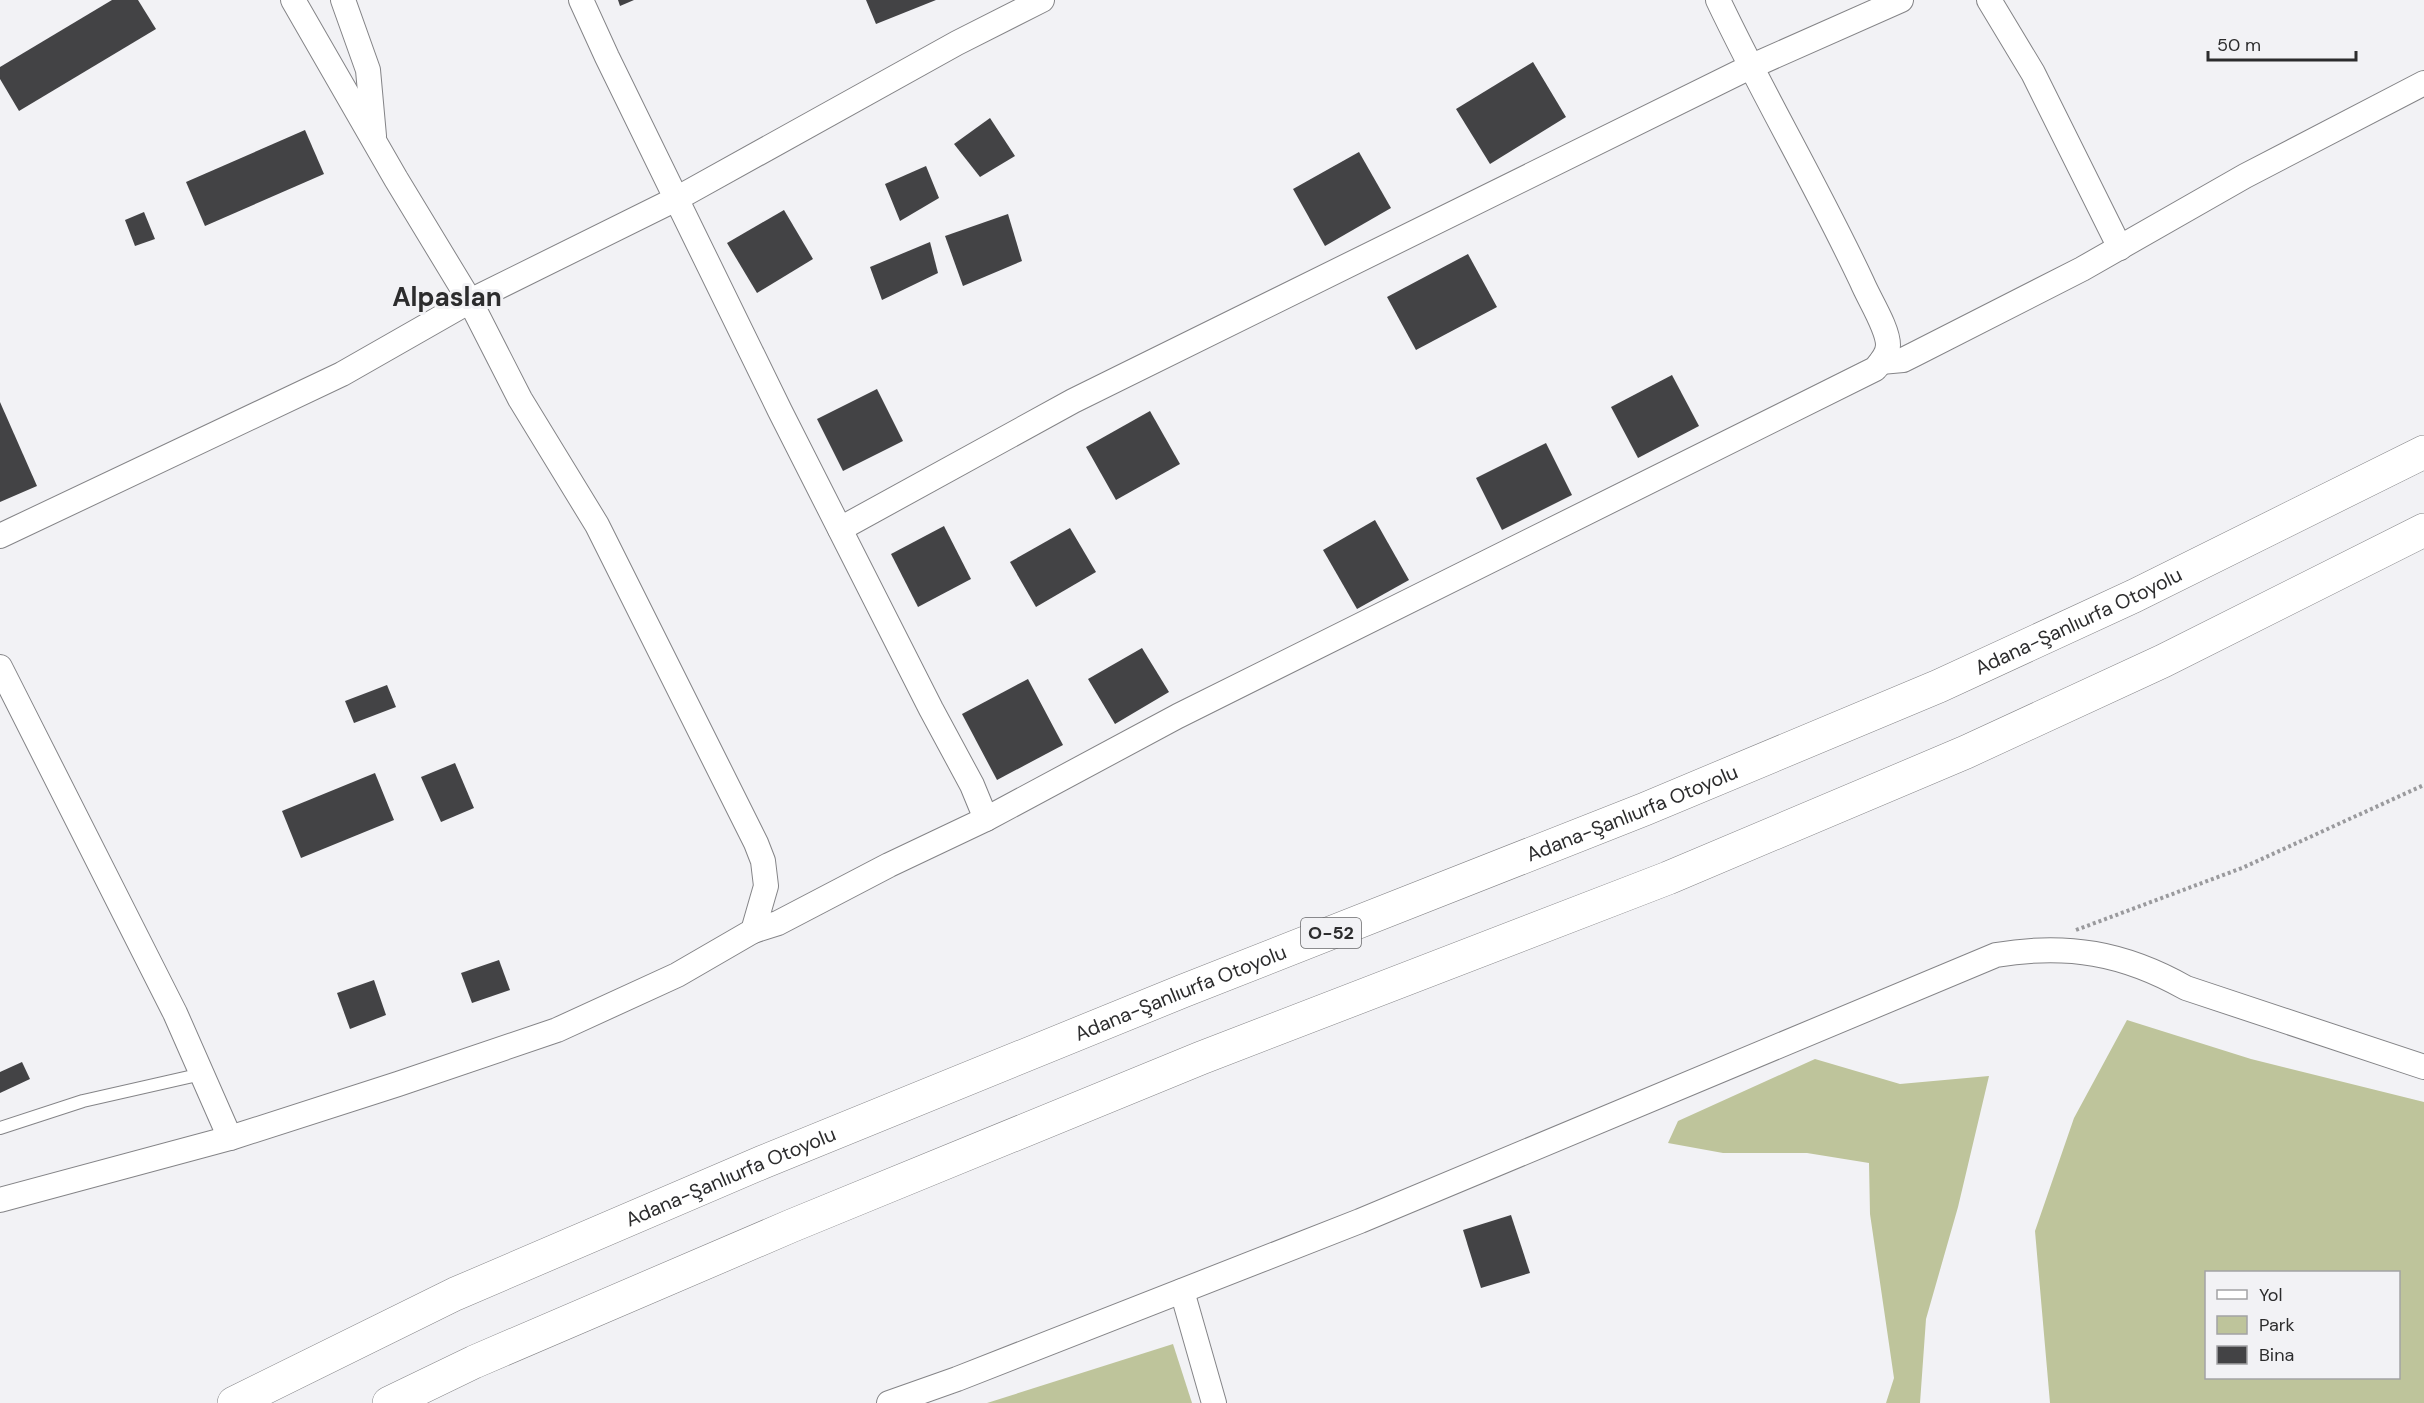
<svg xmlns="http://www.w3.org/2000/svg" width="2424" height="1403" font-family="'DM Sans',sans-serif">
  <rect width="100%" height="100%" fill="#f2f2f5"/>
  <g fill="#bec49b" fill-rule="evenodd">
    <path d="M2127,1020l124,39 173,43v301h-374l-15,-172 39,-113zM2398,1272v106h-192v-106z"/>
    <path d="M1815,1059l85,25 89,-8 -31,131 -32,112 -6,84h-34l8,-25 -24,-164 -1,-51 -62,-10h-84l-55,-10 10,-22z"/>
    <path d="M1173,1344l19,59h-205z"/>
  </g>
  <g fill="#434345">
    <path d="M112,0h26l18,29 -137,82 -19,-32v-12z"/>
    <path d="M618,0h16l-14,6z"/>
    <path d="M866,0h70l-60,24z"/>
    <path d="M1533,62l33,55 -76,47 -34,-55z"/>
    <path d="M990,118l25,38 -35,21 -26,-33z"/>
    <path d="M305,130l19,44 -119,52 -19,-44z"/>
    <path d="M1359,152l32,56 -66,38 -32,-57z"/>
    <path d="M926,166l13,32 -39,23 -15,-37z"/>
    <path d="M784,210l29,49 -56,34 -30,-50z"/>
    <path d="M144,212l11,27 -20,7 -10,-26z"/>
    <path d="M1008,214l14,47 -59,25 -18,-50z"/>
    <path d="M930,242l8,31 -56,27 -12,-33z"/>
    <path d="M1468,254l29,53 -81,43 -29,-53z"/>
    <path d="M1672,375l27,51 -61,32 -27,-51z"/>
    <path d="M877,389l26,52 -60,30 -26,-52z"/>
    <path d="M0,402l37,84 -37,16z"/>
    <path d="M1150,411l30,53 -64,36 -30,-53z"/>
    <path d="M1546,443l26,52 -70,35 -26,-52z"/>
    <path d="M1375,520l34,60 -52,29 -34,-59z"/>
    <path d="M944,526l27,53 -53,28 -27,-53z"/>
    <path d="M1070,528l26,44 -60,35 -26,-45z"/>
    <path d="M1142,648l27,44 -54,32 -27,-45z"/>
    <path d="M1028,679l35,66 -66,35 -35,-66z"/>
    <path d="M387,685l9,22 -42,16 -9,-22z"/>
    <path d="M455,763l19,45 -33,14 -20,-45z"/>
    <path d="M375,773l19,47 -93,38 -19,-47z"/>
    <path d="M499,960l11,30 -38,13 -11,-30z"/>
    <path d="M374,980l12,35 -36,14 -13,-36z"/>
    <path d="M22,1062l8,17 -30,14v-21z"/>
    <path d="M1511,1215l19,58 -49,15 -18,-58z"/>
  </g>
  <g fill="none" stroke-linecap="round" stroke-linejoin="round">
    <g stroke="#848487" stroke-width="14">
      <path id="lane" d="M0,1128l83,-27 119,-27"/>
    </g>
    <g stroke="#848487" stroke-width="26">
      <g id="street">
        <path d="M343,0l25,70 6,66"/>
        <path d="M581,0l26,57 173,354 151,298 41,76 14,34"/>
        <path d="M1989,0l44,73 87,175"/>
        <path d="M1881,362l22,-2 12,-6 167,-85 163,-93 179,-93"/>
        <path d="M840,529l233,-128 677,-334 151,-67"/>
        <path d="M0,536l342,-162 128,-73 206,-102 281,-156 85,-43"/>
        <path d="M0,667l175,346 55,125"/>
        <path d="M753,931l25,-8 111,-58 97,-46 192,-103 697,-347c6,-7 13,-14 13,-24 0,-17 -19,-46 -26,-63 -45,-96 -99,-187 -144,-282"/>
        <path d="M0,1200l230,-62 168,-54 159,-54 120,-55 76,-44 13,-45 -3,-25 -7,-18 -159,-318 -77,-126 -50,-98 -74,-122 -103,-179"/>
        <path d="M1182,1291l32,112"/>
        <path d="M889,1403l68,-24 403,-158 636,-266c71,-12 128,-2 190,33l238,79"/>
      </g>
    </g>
    <g stroke="#848487" stroke-width="34">
      <g id="highway">
        <path id="s1" d="M234,1403l221,-109 308,-132 420,-171 462,-182 294,-123 195,-90 290,-144"/>
        <path d="M389,1403l85,-41 317,-136 410,-168 467,-180 298,-126 197,-91 261,-131"/>
      </g>
    </g>
    <path stroke="#9a9a9d" stroke-width="4" stroke-dasharray="3 3" stroke-linecap="butt" d="M2076,930l166,-62 182,-83"/>
    <use href="#lane" stroke="#fff" stroke-width="12"/>
    <use href="#street" stroke="#fff" stroke-width="24"/>
    <use href="#highway" stroke="#fff" stroke-width="33"/>
  </g>
  <g text-anchor="middle" stroke-width="6" stroke-linejoin="round" paint-order="stroke">
    <rect fill="#f2f2f5" stroke="#676769" stroke-width="1.5" x="1301" y="918" width="60" height="30" rx="4.5"/>
    <g font-size="18" font-weight="bold" fill="#2c2c2d">
      <text x="1331" y="939">O-52</text>
    </g>
    <g font-size="20" fill="#2c2c2d" stroke="#f2f2f5">
      <text dy="7" stroke="none"><textPath href="#s1" startOffset="2004">Adana-Şanlıurfa Otoyolu</textPath></text>
      <text dy="7" stroke="none"><textPath href="#s1" startOffset="1518">Adana-Şanlıurfa Otoyolu</textPath></text>
      <text dy="7" stroke="none"><textPath href="#s1" startOffset="1032">Adana-Şanlıurfa Otoyolu</textPath></text>
      <text dy="7" stroke="none"><textPath href="#s1" startOffset="546">Adana-Şanlıurfa Otoyolu</textPath></text>
    </g>
    <g font-size="26" font-weight="bold" fill="#2c2c2d" stroke="#f2f2f5">
      <text x="447" y="306">Alpaslan</text>
    </g>
  </g>
  <rect x="2205" y="1271" width="195" height="108" fill="#f2f2f5" stroke="#a3a3a5" stroke-width="1.5"/>
  <rect x="2217" y="1290" width="30" height="9" fill="#ffffff" stroke="#a3a3a5" stroke-width="1.5"/>
  <text x="2259" y="1301" font-size="18" fill="#2c2c2d">Yol</text>
  <rect x="2217" y="1316" width="30" height="18" fill="#bec49b" stroke="#a3a3a5" stroke-width="1.5"/>
  <text x="2259" y="1331" font-size="18" fill="#2c2c2d">Park</text>
  <rect x="2217" y="1346" width="30" height="18" fill="#434345" stroke="#a3a3a5" stroke-width="1.5"/>
  <text x="2259" y="1361" font-size="18" fill="#2c2c2d">Bina</text>
  <path d="M2208 51v9h148v-9" fill="none" stroke="#2c2c2d" stroke-width="3"/>
  <text x="2217" y="51" font-size="18" fill="#2c2c2d" stroke="#f2f2f5" stroke-width="4.5" paint-order="stroke">50 m</text>
</svg>
